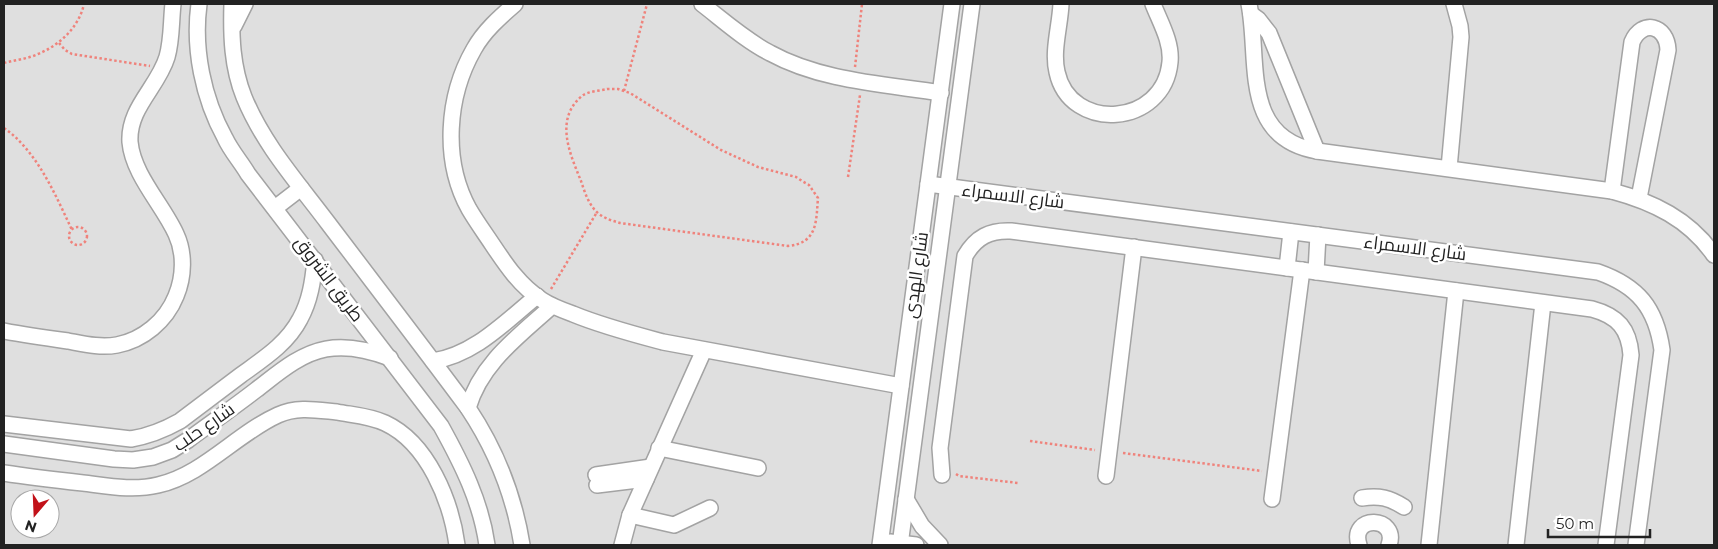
<svg xmlns="http://www.w3.org/2000/svg" width="1718" height="549" font-family="Montserrat,Cairo,sans-serif">
  <rect width="100%" height="100%" fill="#f1eee9"/>
  <path fill="#dfdfdf" fill-rule="evenodd" d="M4,4h1710v541h-1710zM20,499h30v30h-30z"/>
  <g fill="none" stroke-linecap="round" stroke-linejoin="round">
    <g stroke="#a3a3a3" stroke-width="18">
      <g id="minor">
        <path d="M199,4c-6,45 4,94 26,134 6,13 16,24 23,36l193,252c21,38 40,76 46,119"/>
        <path d="M232,4c-1,32 0,63 12,93 19,47 54,86 84,126 47,62 94,123 140,185 28,42 46,87 54,137"/>
        <path d="M515,4c-15,13 -31,27 -41,45 -27,47 -32,111 -5,160 7,12 15,23 23,35 14,21 28,42 50,56 9,6 20,10 31,14 29,12 60,20 90,28l238,44"/>
        <path d="M702,4c22,17 43,36 68,49 51,28 114,31 171,40"/>
        <path d="M1061,4c-1,22 -9,47 -4,68 13,61 107,55 113,-10 2,-20 -10,-40 -17,-58"/>
        <path d="M1249,4c11,55 -9,134 68,147l295,40c41,11 77,28 102,64"/>
        <path d="M1251,14l7,5 11,14 48,118"/>
        <path d="M234,26l11,-22"/>
        <path d="M1449,168l12,-131 -1,-11 -6,-22"/>
        <path d="M928,184l670,88c40,14 58,36 64,78l-26,195"/>
        <path d="M1612,191l20,-149c10,-23 35,-17 36,8l-29,148"/>
        <path d="M275,208l26,-20"/>
        <path d="M1287,268l4,-36"/>
        <path d="M1316,272l2,-37"/>
        <path d="M4,331c21,4 42,7 64,10 16,3 32,7 49,4 26,-5 49,-24 59,-49 8,-19 9,-43 0,-62 -13,-29 -43,-59 -46,-92 -2,-34 28,-55 37,-85 5,-17 4,-36 6,-53"/>
        <path d="M433,361c41,-6 72,-39 104,-65"/>
        <path d="M468,408c13,-45 51,-72 84,-102"/>
        <path d="M4,424l127,15c18,-3 33,-9 49,-18 20,-15 41,-31 61,-46 22,-16 46,-31 59,-56 10,-18 13,-38 15,-59"/>
        <path d="M4,444l110,15 19,1 20,-3 19,-7 16,-10c23,-17 46,-33 68,-50 21,-16 43,-36 70,-41 22,-4 43,1 64,9"/>
        <path d="M659,448l99,20"/>
        <path d="M4,473c26,4 52,7 79,10 25,3 50,8 75,2 45,-10 78,-51 120,-70 19,-9 39,-5 59,-3 16,3 33,4 48,11 43,20 66,78 72,122"/>
        <path d="M596,475l55,-8"/>
        <path d="M942,475l-2,-27 25,-192c11,-19 25,-26 46,-25l581,78c26,7 37,20 39,46l-25,190"/>
        <path d="M1106,476l28,-229"/>
        <path d="M597,485l49,-6"/>
        <path d="M1362,498c17,-3 28,0 42,9"/>
        <path d="M906,499l16,27 18,19"/>
        <path d="M1272,499l30,-229"/>
        <path d="M630,515l44,10 36,-17"/>
        <path d="M890,542l26,3"/>
        <path d="M622,545l8,-30 74,-165"/>
        <path d="M880,545l72,-541"/>
        <path d="M900,545l72,-541"/>
        <path d="M1359,545c-10,-31 40,-29 30,0"/>
        <path d="M1429,545l27,-254"/>
        <path d="M1516,545l27,-242"/>
      </g>
    </g>
    <g stroke="#ef837c" stroke-width="2.5" stroke-dasharray="2.5 2.5" stroke-linecap="butt">
      <path d="M59,43l6,7 7,4 78,12"/>
      <path d="M4,63c11,-3 23,-4 34,-9 22,-9 41,-27 46,-50"/>
      <path d="M855,67l7,-63"/>
      <path d="M607,89h11l12,4 91,57 37,17 38,10 6,4 7,4 9,13c-2,23 0,45 -30,48l-168,-23c-7,-2 -14,-4 -21,-9 -10,-8 -14,-21 -18,-33 -11,-27 -27,-62 1,-85 6,-5 18,-5 25,-7z"/>
      <path d="M624,91l23,-87"/>
      <path d="M4,128c33,23 51,66 68,102"/>
      <path d="M848,177l12,-82"/>
      <circle cx="78" cy="236" r="9"/>
      <path d="M551,289l46,-77"/>
      <path d="M1030,441l65,9"/>
      <path d="M1123,453l139,18"/>
      <path d="M956,474l3,2 59,7"/>
    </g>
    <use href="#minor" stroke="#fff" stroke-width="15"/>
  </g>
  <g text-anchor="middle" stroke-width="5" stroke-linejoin="round" paint-order="stroke">
    <g font-size="18" fill="#222" stroke="#fff">
      <text transform="translate(1013 196) rotate(7)" y="6">شارع الاسمراء</text>
      <text transform="translate(1415 248) rotate(7)" y="6">شارع الاسمراء</text>
      <text transform="translate(916 275) rotate(-82)" y="6">شارع الهدى</text>
      <text transform="translate(329 279) rotate(53)" y="6">طريق الشروق</text>
      <text transform="translate(204 427) rotate(-35)" y="6">شارع حلب</text>
    </g>
  </g>
  <rect width="1718" height="549" fill="none" stroke="#222222" stroke-width="10"/>
  <g transform="translate(35 514) rotate(199)"><circle r="24" fill="#ffffff" stroke="#a7a7a7"/>
  <path d="M0-4L9 19L0 12L-9 19Z" fill="#c21119"/>
  <text y="-8" font-size="14" font-weight="bold" text-anchor="middle" fill="#222222">N</text>
  </g>
  <path d="M1548 529v8h102v-8" fill="none" stroke="#222222" stroke-width="2.5"/>
  <text x="1556" y="529" font-size="15" fill="#222222" stroke="#ffffff" stroke-width="4" paint-order="stroke">50 m</text>
</svg>
